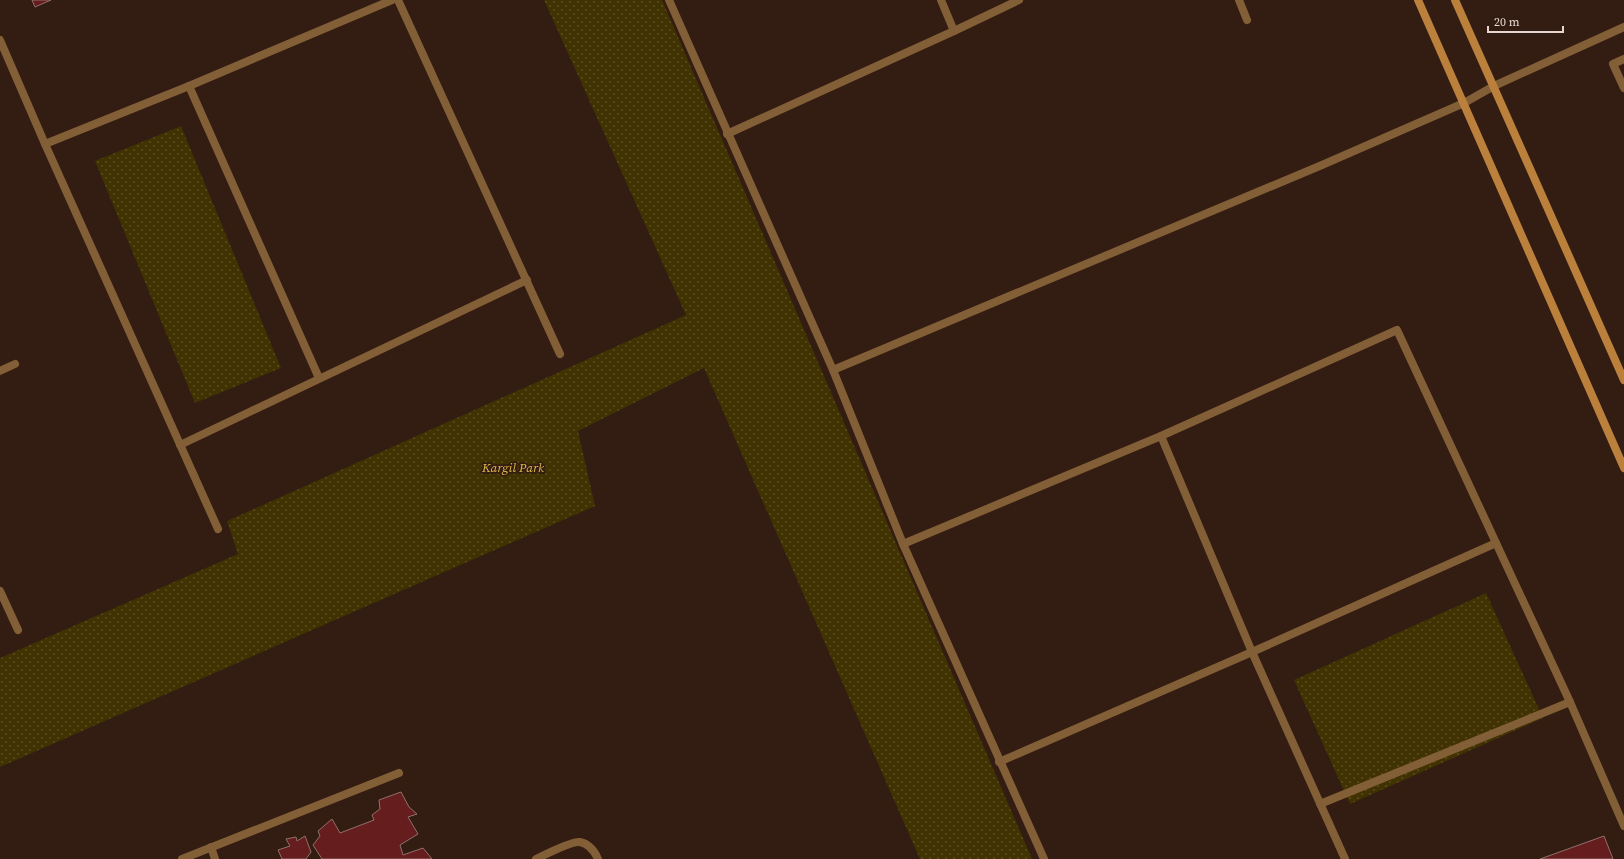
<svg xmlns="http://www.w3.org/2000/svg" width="1624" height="859" font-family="'Source Serif 4',serif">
  <defs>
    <pattern id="grass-dots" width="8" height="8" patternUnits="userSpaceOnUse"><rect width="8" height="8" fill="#413202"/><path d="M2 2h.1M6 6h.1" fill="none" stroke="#5c4f26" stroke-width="1.8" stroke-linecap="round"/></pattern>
  </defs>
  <rect width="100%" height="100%" fill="#331c11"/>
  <g fill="url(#grass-dots)">
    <path d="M544,0h118l370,859h-112l-216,-491 -126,63 17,75 -595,261v-109l238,-104 -11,-33 459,-206z"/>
    <path d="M181,126l100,242 -86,35 -100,-242z"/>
    <path d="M1486,593l57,125 -193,86 -56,-124z"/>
  </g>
  <g fill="#651d1d" stroke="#91706d">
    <path d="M32,0h19l-16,7z"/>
    <path d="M401,792l8,15 8,7 -9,3 10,17 -18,11 3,10 20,-7 9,11h-110l-9,-14 7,-9 -2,-5 14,-12 8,14 34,-13 -2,-5 8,-6 -1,-9z"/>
    <path d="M305,836l6,16 -5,7h-24l-4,-9 12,-4 -4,-7 10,-2 1,4z"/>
    <path d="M1604,836l9,23h-73z"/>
  </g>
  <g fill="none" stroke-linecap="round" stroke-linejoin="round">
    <path stroke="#835f37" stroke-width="8" d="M1624,59l-11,5 11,24"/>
    <g stroke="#835f37" stroke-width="8">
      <path d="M398,0l162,354"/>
      <path d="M669,0l164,370 70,174 141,315"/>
      <path d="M941,0l13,31"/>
      <path d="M1239,0l8,20"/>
      <path d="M0,40l45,104 173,385"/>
      <path d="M189,86l130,292"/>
      <path d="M727,134l227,-103 65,-31"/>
      <path d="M45,144l144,-58 203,-86"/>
      <path d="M833,370l489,-205 142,-62 30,-17 130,-59"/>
      <path d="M0,371l15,-7"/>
      <path d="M1161,436l91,216 93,207"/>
      <path d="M180,445l347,-165"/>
      <path d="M903,544l258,-108 236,-106 173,372 54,124"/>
      <path d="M0,591l18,39"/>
      <path d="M999,762l253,-110 244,-109"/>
      <path d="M1320,804l250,-102"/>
      <path d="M211,847l4,12"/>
      <path d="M182,859l217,-86"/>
      <path d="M536,859c8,-4 36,-18 44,-17 9,2 15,10 18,17"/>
    </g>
    <g stroke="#bb803b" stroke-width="8">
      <path d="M1418,0l206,468"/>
      <path d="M1455,0l169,380"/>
    </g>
  </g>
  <g text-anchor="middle" stroke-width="3.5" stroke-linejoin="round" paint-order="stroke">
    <g font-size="13" font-style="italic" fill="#e0ba4c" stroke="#331c11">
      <text x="513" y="472">Kargil Park</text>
    </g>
  </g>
  <path d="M1488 26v6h75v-6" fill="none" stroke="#e8d7d0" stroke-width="2"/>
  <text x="1494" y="26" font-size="12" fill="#e8d7d0" stroke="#331c11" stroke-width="3" paint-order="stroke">20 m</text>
</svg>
